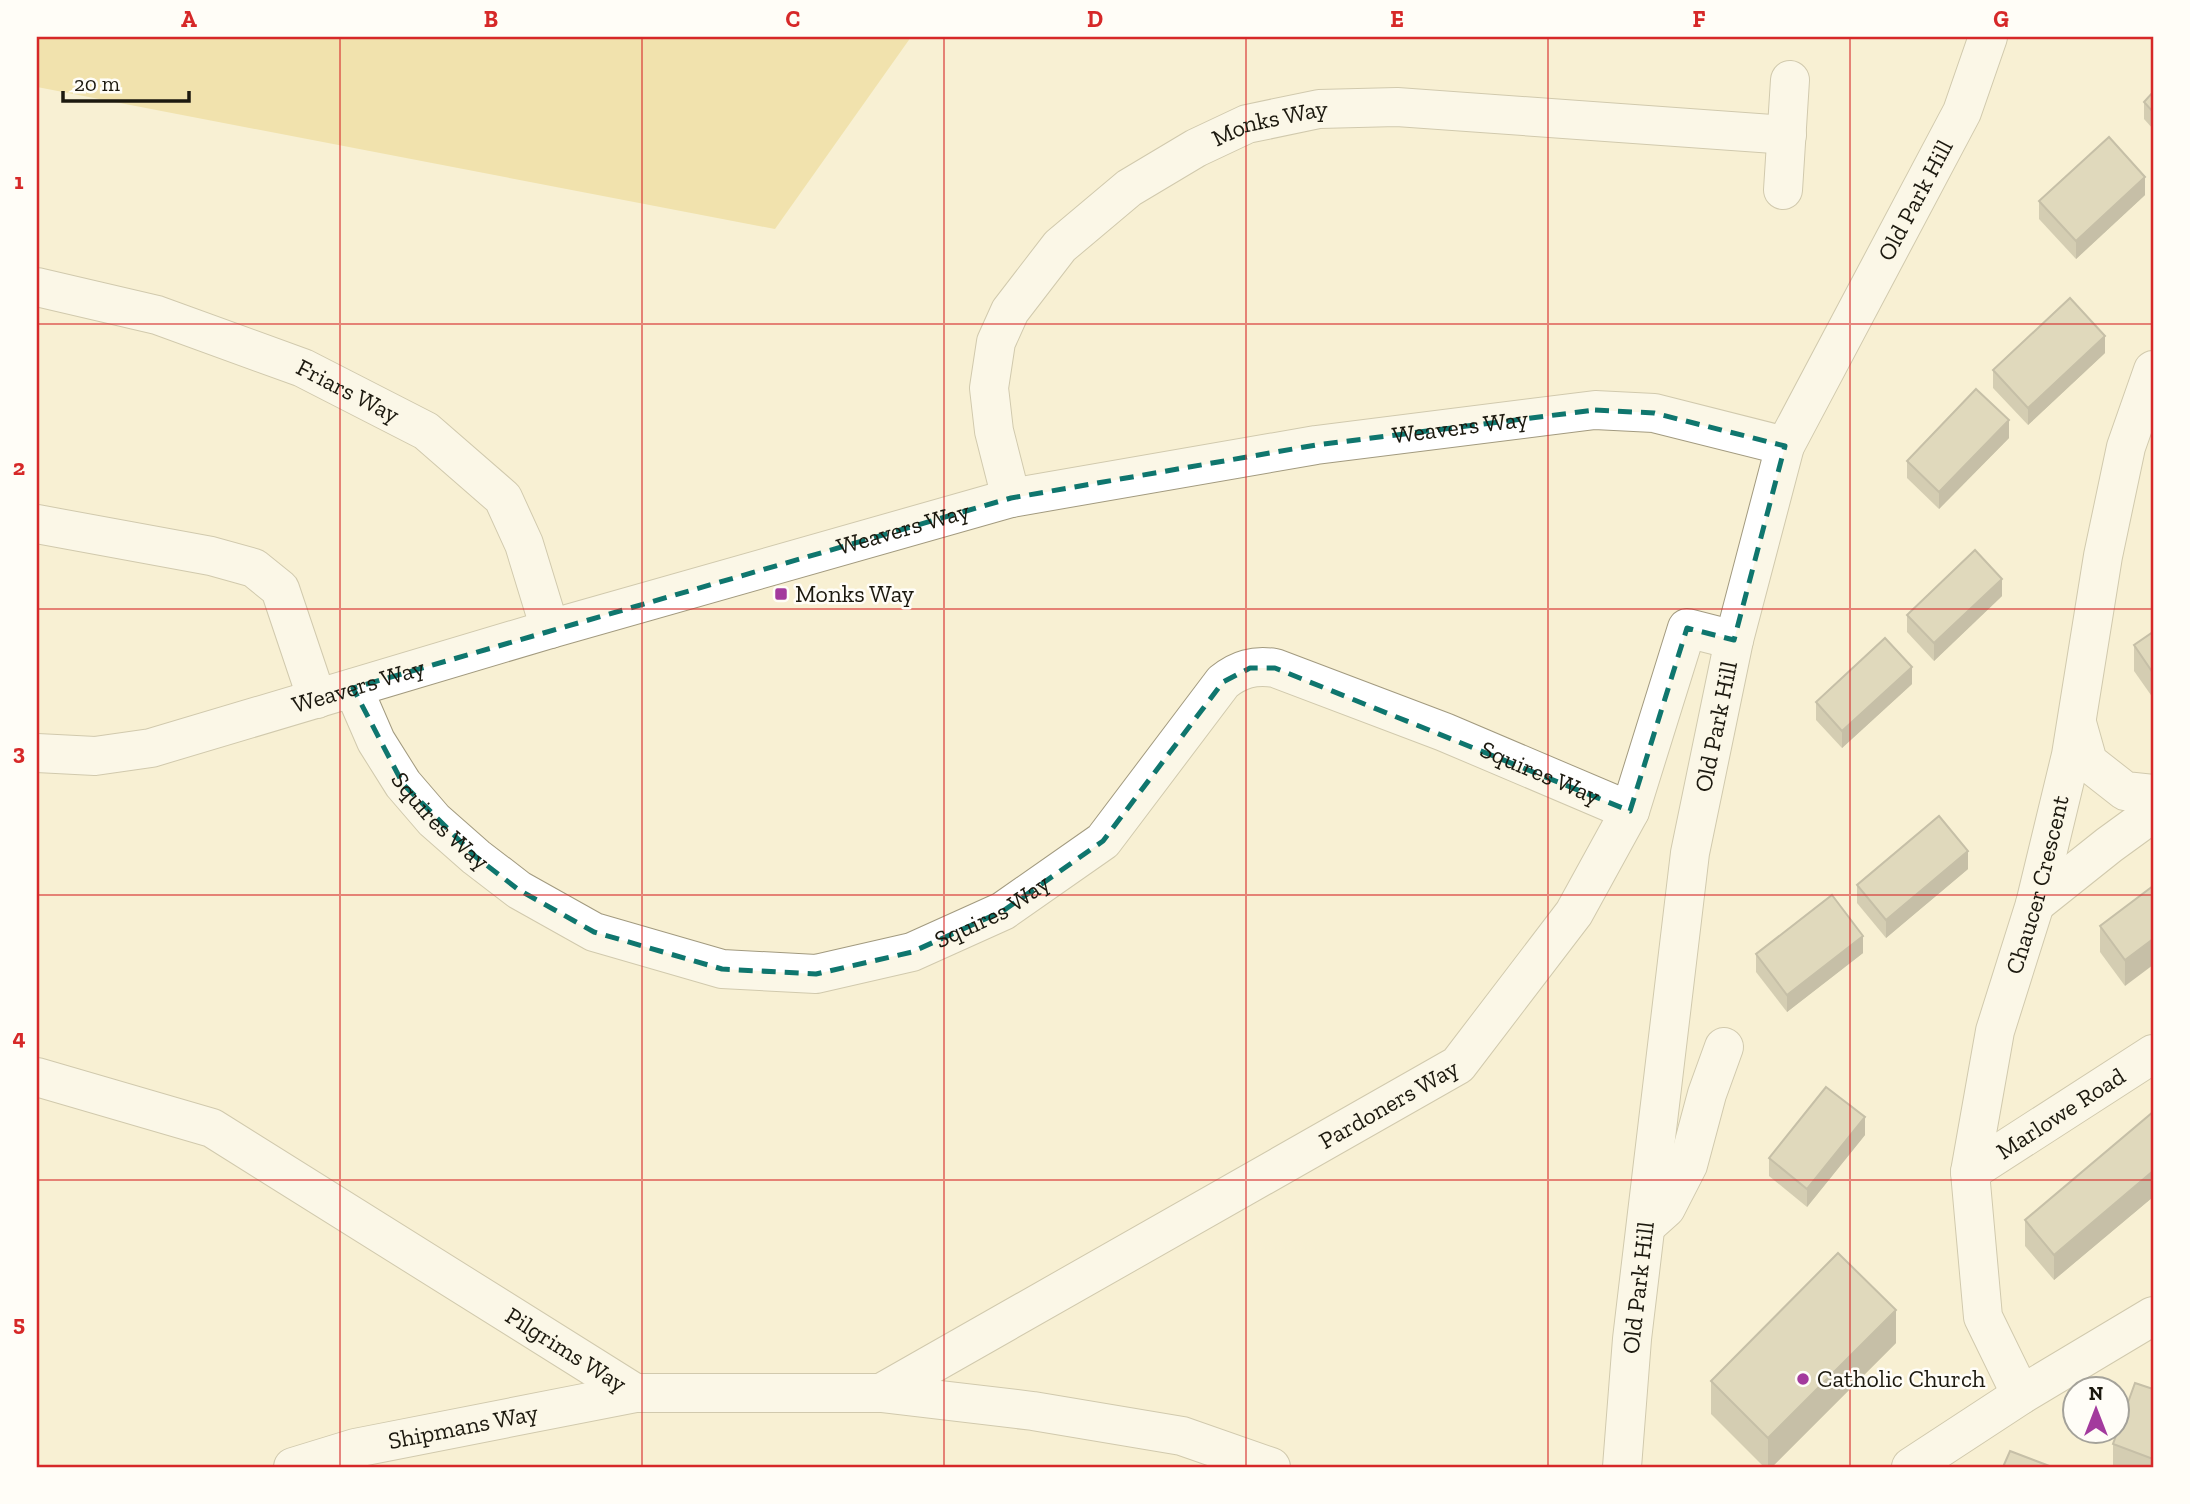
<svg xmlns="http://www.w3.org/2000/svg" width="2190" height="1504" font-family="'Zilla Slab',serif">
  <rect width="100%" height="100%" fill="#f8f0d3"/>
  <path fill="#e8d17f" d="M37,37h874l-136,192 -738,-142z"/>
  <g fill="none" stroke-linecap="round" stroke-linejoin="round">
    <g stroke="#a29a7f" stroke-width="40">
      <g id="minor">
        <path d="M1783,190l7,-110"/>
        <path id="s1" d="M37,287l120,28 146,53 123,63 77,67 21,46 26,85"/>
        <path id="s2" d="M1011,498l-17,-67 -5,-43 7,-46 14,-31 50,-65 69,-58 67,-40 51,-24 72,-15 78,-2 390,28"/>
        <path d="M37,524l174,32 43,12 26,21 37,110"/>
        <path id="s3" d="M353,688l23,53 27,43 31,36 42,37 43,33 75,42 128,37 94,5 96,-22 91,-41 100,-70 120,-159c16,-13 31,-17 52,-14l169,64 186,79"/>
        <path d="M2077,723l11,39 37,29 28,3"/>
        <path id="s4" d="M37,753l58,3 56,-8 399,-119 461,-131 305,-53 279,-35 59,3 131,33"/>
        <path d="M2035,904l74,-59 44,-32"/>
        <path id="s5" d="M37,1077l175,51 423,265h246l152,18 149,25 89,31"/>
        <path id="s6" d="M1970,1172l183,-118"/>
        <path d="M1647,1225l19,-17 22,-43 19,-71 17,-47"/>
        <path id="s7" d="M881,1393l577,-328 116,-152 56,-102 57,-183 47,12"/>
        <path id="s8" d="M2021,1395l-38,-78 -13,-145 25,-141 40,-127 36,-149 32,-199 23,-109 27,-77"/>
        <path id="s9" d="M293,1467l62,-19 280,-55"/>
        <path id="s10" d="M1622,1467l10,-128 58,-486 44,-213 51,-194 177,-334 26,-75"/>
        <path d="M1911,1467l110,-72 132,-79"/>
      </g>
    </g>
    <use href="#minor" stroke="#fff" stroke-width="38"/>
  </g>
  <g fill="#a9a38a">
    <path d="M2153,92v37l-9,-10v-17z"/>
    <path d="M2145,195l-69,64 -37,-40v-18z"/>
    <path d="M2105,353l-77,72 -35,-37v-18z"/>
    <path d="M2009,438l-70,71 -32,-31v-17z"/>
    <path d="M2002,596l-68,65 -27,-29v-17z"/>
    <path d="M2153,632v66l-19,-27v-26z"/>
    <path d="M1912,684l-70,64 -26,-28v-18z"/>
    <path d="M1968,869l-82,69 -29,-35v-18z"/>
    <path d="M2153,886l-28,100 -25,-34v-26z"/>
    <path d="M1863,953l-76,59 -31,-40v-18z"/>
    <path d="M2153,1112v85l-99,83 -29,-34v-26z"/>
    <path d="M1865,1135l-58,72 -38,-31v-18z"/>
    <path d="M1896,1343l-124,124h-8l-53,-53v-33z"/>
    <path d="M2153,1389v78h-40v-23z"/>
  </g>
  <g fill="#898471">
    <path d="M2145,177v18l-69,64v-18z"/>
    <path d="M2105,336v17l-77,72v-17z"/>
    <path d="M2009,420v18l-70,71v-17z"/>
    <path d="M2002,579v17l-68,65v-18z"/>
    <path d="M1912,667v17l-70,64v-17z"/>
    <path d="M1968,851v18l-82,69v-18z"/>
    <path d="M1863,936v17l-76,59v-17z"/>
    <path d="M2153,939v26l-28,21v-26z"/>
    <path d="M1865,1117v18l-58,72v-18z"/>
    <path d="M2153,1171v26l-99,83v-25z"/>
    <path d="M1896,1310v33l-124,124h-4v-29z"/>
  </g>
  <g fill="#c4bda1" stroke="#898471" stroke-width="2">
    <path d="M2153,92v20l-9,-10z"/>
    <path d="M2109,137l36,40 -69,64 -37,-40z"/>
    <path d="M2070,298l35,38 -77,72 -35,-38z"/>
    <path d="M1976,389l33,31 -70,72 -32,-31z"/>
    <path d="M1975,550l27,29 -68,64 -27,-28z"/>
    <path d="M2153,632v41l-19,-28z"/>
    <path d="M1885,638l27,29 -70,64 -26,-29z"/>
    <path d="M1939,816l29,35 -82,69 -29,-35z"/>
    <path d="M2153,886v53l-28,21 -25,-34z"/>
    <path d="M1832,895l31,41 -76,59 -31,-41z"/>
    <path d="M1826,1087l39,30 -58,72 -38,-31z"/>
    <path d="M2153,1112v59l-99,84 -29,-35z"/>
    <path d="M1838,1253l58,57 -128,128 -57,-57z"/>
    <path d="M2135,1383l18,6v70l-40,-15z"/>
    <path d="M2010,1451l42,16h-49z"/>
  </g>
  <path d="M0 0H2190V1504H0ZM1595,410l59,3 131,33 -51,194 -47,-12 -57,183 -355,-143h-25l-27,14 -120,159 -100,70 -91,41 -96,22 -94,-5 -128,-37 -75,-42 -43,-33 -73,-73 -50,-96 658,-190 305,-53z" fill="#f8f0d3" fill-opacity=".55" fill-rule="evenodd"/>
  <path fill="none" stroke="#0f766e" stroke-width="5" stroke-dasharray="14 9" stroke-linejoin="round" d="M1595,410l59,3 131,33 -51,194 -47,-12 -57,183 -355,-143h-25l-27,14 -120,159 -100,70 -91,41 -96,22 -94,-5 -128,-37 -75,-42 -43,-33 -73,-73 -50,-96 658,-190 305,-53z"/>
  <path fill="none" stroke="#d62828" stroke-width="2" stroke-opacity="0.55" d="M340,37v1430M642,37v1430M944,37v1430M1246,37v1430M1548,37v1430M1850,37v1430M37,324h2116M37,609h2116M37,895h2116M37,1180h2116"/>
  <g fill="#a33a9d" stroke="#fffdf7" stroke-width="2.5">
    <rect x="774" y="587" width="14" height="14" rx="3.5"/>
    <circle cx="1803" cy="1379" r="7"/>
  </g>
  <g text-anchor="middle" stroke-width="5" stroke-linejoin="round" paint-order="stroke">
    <g font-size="24" fill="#1c190f" stroke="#fffdf7">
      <text dy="8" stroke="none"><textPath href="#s2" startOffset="522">Monks Way</textPath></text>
      <text dy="8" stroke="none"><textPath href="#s10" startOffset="1314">Old Park Hill</textPath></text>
      <text dy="8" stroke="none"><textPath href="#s1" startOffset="329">Friars Way</textPath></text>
      <text dy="8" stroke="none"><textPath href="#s4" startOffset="1465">Weavers Way</textPath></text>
      <text dy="8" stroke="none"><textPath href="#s4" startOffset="898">Weavers Way</textPath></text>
      <text dy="8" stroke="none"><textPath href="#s4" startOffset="331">Weavers Way</textPath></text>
      <text dy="8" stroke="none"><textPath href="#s10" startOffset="747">Old Park Hill</textPath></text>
      <text dy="8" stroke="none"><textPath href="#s3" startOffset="1440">Squires Way</textPath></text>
      <text dy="8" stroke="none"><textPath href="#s3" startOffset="161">Squires Way</textPath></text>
      <text dy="8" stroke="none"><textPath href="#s8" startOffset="528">Chaucer Crescent</textPath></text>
      <text dy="8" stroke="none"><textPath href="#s3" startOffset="768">Squires Way</textPath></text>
      <text dy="8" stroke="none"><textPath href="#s7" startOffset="584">Pardoners Way</textPath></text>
      <text dy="8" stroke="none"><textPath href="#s6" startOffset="108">Marlowe Road</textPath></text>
      <text dy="8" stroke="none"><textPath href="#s10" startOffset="180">Old Park Hill</textPath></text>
      <text dy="8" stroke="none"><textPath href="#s5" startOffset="600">Pilgrims Way</textPath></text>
      <text dy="8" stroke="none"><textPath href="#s9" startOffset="175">Shipmans Way</textPath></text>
    </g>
    <g font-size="24" fill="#1c190f" stroke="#fffdf7" text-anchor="start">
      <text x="795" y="602">Monks Way</text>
      <text x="1817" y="1387">Catholic Church</text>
    </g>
  </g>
  <rect width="2190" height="1504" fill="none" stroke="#fffdf7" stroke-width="77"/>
  <g transform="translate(2096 1410)"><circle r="33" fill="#fffdf7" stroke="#a4a29a" stroke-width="2"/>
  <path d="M0-5L12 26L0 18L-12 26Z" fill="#a33a9d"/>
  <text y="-10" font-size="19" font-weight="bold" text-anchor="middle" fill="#1c190f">N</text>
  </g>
  <path d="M63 91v10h126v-10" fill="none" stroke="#1c190f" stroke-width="3.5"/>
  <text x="74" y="91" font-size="21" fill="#1c190f" stroke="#fffdf7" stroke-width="5" paint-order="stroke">20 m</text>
  <rect x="38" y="38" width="2114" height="1428" fill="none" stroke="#d62828" stroke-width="2.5"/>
  <g font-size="23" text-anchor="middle" font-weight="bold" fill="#d62828">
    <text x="189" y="27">A</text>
    <text x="491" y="27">B</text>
    <text x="793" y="27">C</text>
    <text x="1095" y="27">D</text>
    <text x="1397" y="27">E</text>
    <text x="1699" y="27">F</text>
    <text x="2001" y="27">G</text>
    <text x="19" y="189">1</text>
    <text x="19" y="475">2</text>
    <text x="19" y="760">3</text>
    <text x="19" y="1045">4</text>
    <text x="19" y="1331">5</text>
  </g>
</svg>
